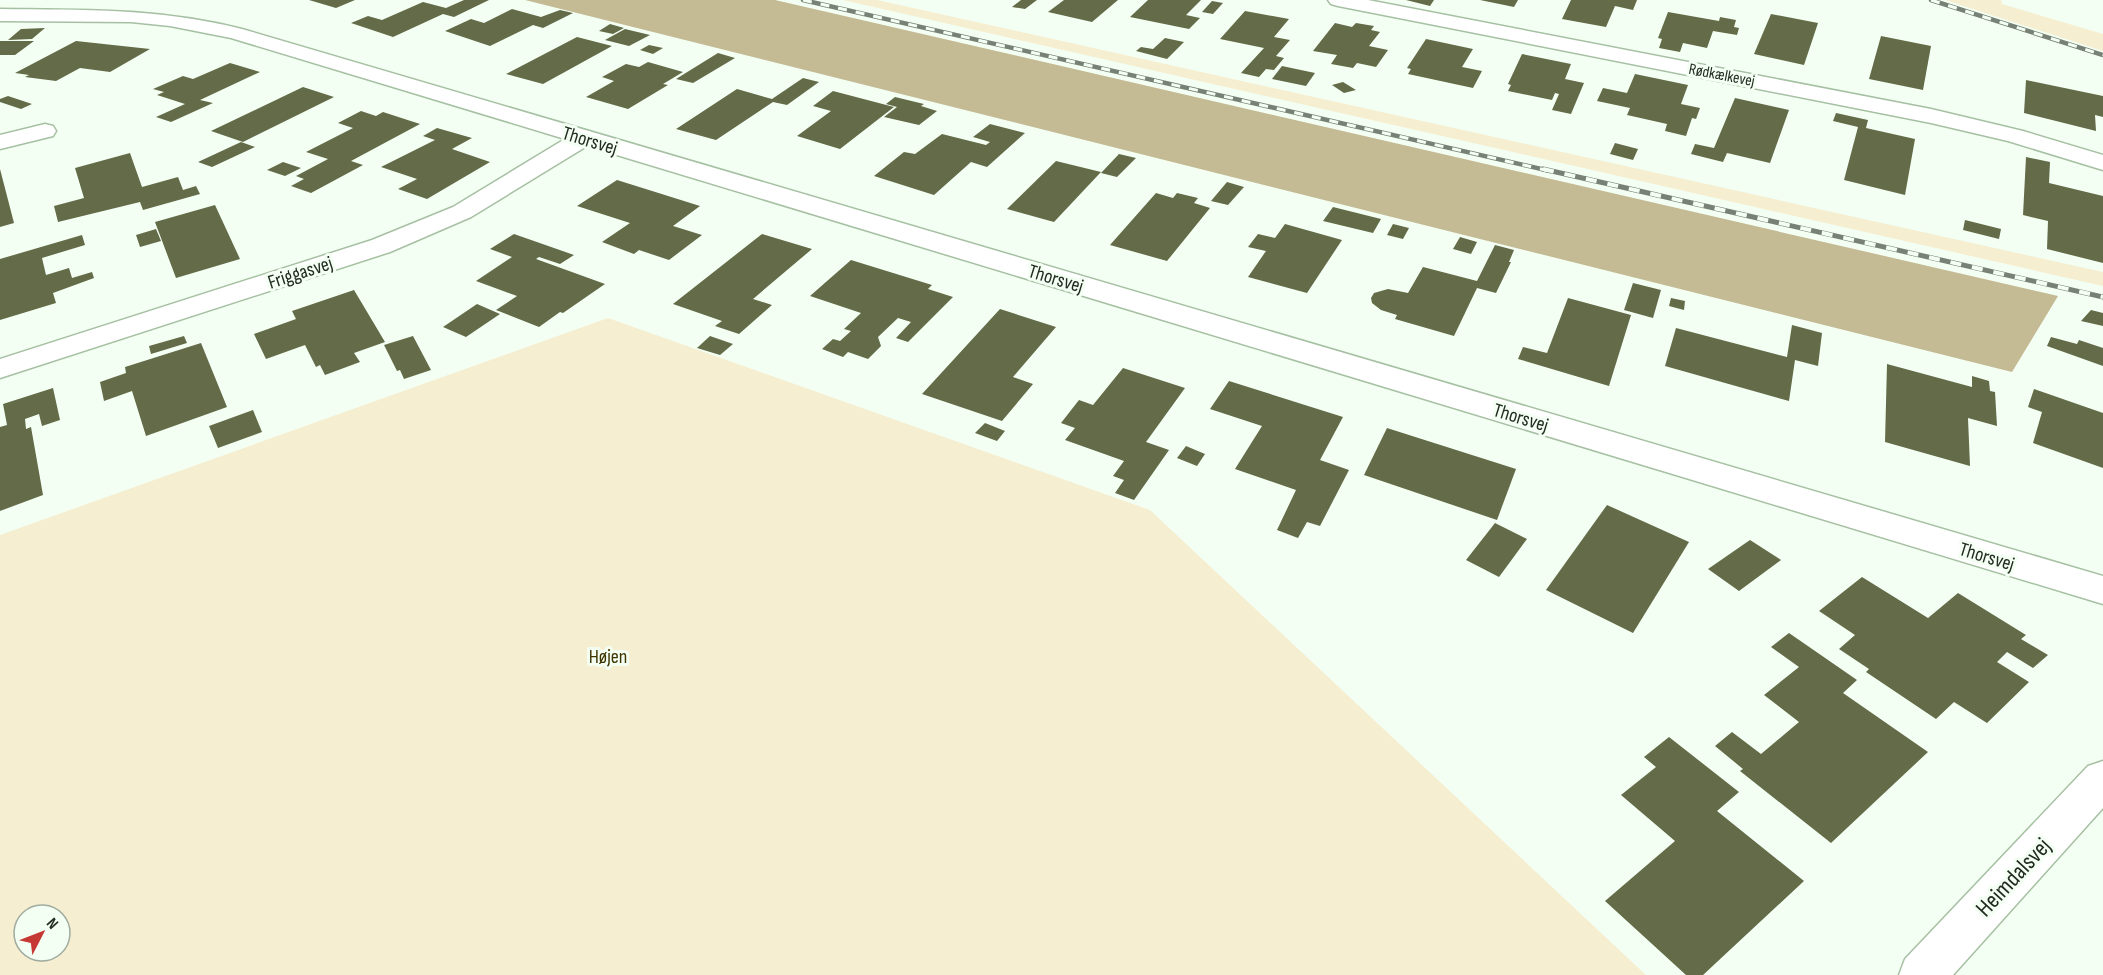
<svg xmlns="http://www.w3.org/2000/svg" width="2103" height="975" font-family="'Sofia Sans Condensed',sans-serif">
  <rect width="100%" height="100%" fill="#f4fff3"/>
  <g fill="#f5eed1" fill-rule="evenodd">
    <path d="M843,0h34l1226,272v14z"/>
    <path d="M1945,0h56l1,4 101,30v17z"/>
    <path d="M608,318l542,192 496,465h-1646v-440zM24,915h36v36h-36z"/>
  </g>
  <path fill="#c4ba93" d="M525,0h250l1283,296 -46,76z"/>
  <g fill="#636b48">
    <path d="M309,0h46l-19,8z"/>
    <path d="M464,0h25l-35,17 -11,-3 -50,23 -42,-14 17,-7 14,4 41,-18 23,6z"/>
    <path d="M1021,0h16l-12,9 -13,-2z"/>
    <path d="M1064,0h54l-26,22 -44,-10z"/>
    <path d="M1148,0h53l-15,15 14,3 -11,11 -59,-12z"/>
    <path d="M1406,0h28l-4,6z"/>
    <path d="M1480,0h38l-4,7z"/>
    <path d="M1571,0h66l-4,10 -18,-4 -9,21 -44,-8z"/>
    <path d="M1212,1l11,2 -10,11 -11,-2z"/>
    <path d="M512,9l29,8 19,-7 13,3 -30,15 -10,-3 -43,21 -45,-15 26,-12 13,4z"/>
    <path d="M1245,11l44,8 -15,18 16,3 -14,16 8,2 -10,12 -8,-1 -7,8 -18,-4 23,-25 -44,-9z"/>
    <path d="M1668,12l51,9 1,-4 16,3 -2,7 5,1 -2,7 -24,-4 -6,17 -24,-5 -3,9 -21,-4 3,-9 -4,-1z"/>
    <path d="M1771,14l47,9 -14,42 -50,-11z"/>
    <path d="M1335,23l17,4 4,-4 18,3 -3,4 9,2 -11,14 19,4 -12,17 -19,-4 -4,5 -22,-4 6,-9 -24,-4z"/>
    <path d="M610,24l14,4 -11,6 -14,-3z"/>
    <path d="M45,28l-13,11 -24,1 13,-11z"/>
    <path d="M625,29l25,6 -21,11 -24,-6z"/>
    <path d="M1881,36l50,10 -8,44 -54,-11z"/>
    <path d="M577,37l35,9 -69,38 -37,-10z"/>
    <path d="M1165,38l19,4 -17,17 -31,-8 5,-4 12,2z"/>
    <path d="M1426,39l47,10 -11,18 20,4 -9,17 -65,-14 3,-5 -4,-1z"/>
    <path d="M0,41h34l-19,14h-15z"/>
    <path d="M76,41l74,8 -40,23 -30,-4 -24,13 -31,-4 4,-2 -14,-2z"/>
    <path d="M649,45l14,3 -10,6 -13,-4z"/>
    <path d="M718,53l17,5 -42,25 -17,-4z"/>
    <path d="M1522,54l49,10 -6,15 19,4 -13,31 -19,-4 7,-16 -4,-1 -3,7 -44,-9 3,-6 -3,-1z"/>
    <path d="M648,62l35,10 -20,12 5,1 -40,24 -42,-12 28,-16 -12,-4 24,-13 13,3z"/>
    <path d="M230,63l30,9 -60,28 13,3 -42,19 -15,-5 29,-13 -28,-9 7,-3 -11,-3 30,-13 10,3z"/>
    <path d="M1282,66l33,7 -9,13 -34,-7z"/>
    <path d="M1635,74l53,11 -7,19 19,4 -4,11 -4,-1 -6,18 -21,-5 2,-7 -40,-9 3,-7 -33,-7 6,-13 24,5z"/>
    <path d="M803,78l16,4 -32,23 -14,-3 -57,38 -40,-11 61,-40 35,10z"/>
    <path d="M2026,80l77,16v21l-8,-2 1,16 -72,-18z"/>
    <path d="M1343,82l13,8 -12,3 -12,-8z"/>
    <path d="M303,87l31,10 -91,45 -32,-11z"/>
    <path d="M833,91l61,16 -54,42 -43,-13 34,-25 -18,-5z"/>
    <path d="M8,96l24,8 -11,5 -21,-7v-3z"/>
    <path d="M895,97l29,7 -3,2 16,5 -18,14 -35,-8 13,-10 -11,-3z"/>
    <path d="M1735,98l54,12 -19,53 -43,-10 -4,9 -32,-8 4,-10 19,4z"/>
    <path d="M361,111l15,5 7,-4 37,12 -69,37 12,4 -52,28 -20,-7 13,-7 -8,-3 32,-17 -22,-7 47,-24 -15,-5z"/>
    <path d="M1836,113l32,7 -2,8 49,11 -10,56 -61,-15 14,-53 -25,-6z"/>
    <path d="M990,124l35,9 -38,34 -16,-5 -37,33 -60,-19 30,-24 11,2 27,-20 44,11 4,-3 -17,-5z"/>
    <path d="M437,128l35,10 -20,11 38,13 -63,37 -29,-10 19,-10 -36,-12 54,-27 -12,-4z"/>
    <path d="M241,142l14,5 -43,20 -14,-5z"/>
    <path d="M1615,143l23,6 -5,11 -23,-6z"/>
    <path d="M130,153l12,34 36,-10 5,13 13,-4 4,8 -57,16 -3,-8 -82,20 -4,-16 30,-8 -9,-30z"/>
    <path d="M1119,154l17,4 -19,19 -16,-4z"/>
    <path d="M2026,157l24,5 -1,21 54,13v67l-56,-14 1,-28 -25,-6z"/>
    <path d="M1056,161l45,11 -47,50 -47,-13z"/>
    <path d="M283,162l18,6 -16,8 -18,-6z"/>
    <path d="M0,169l14,54 -14,4z"/>
    <path d="M617,180l83,26 -27,20 29,9 -33,25 -30,-10 -5,4 -32,-12 28,-19 -53,-17z"/>
    <path d="M1227,182l17,5 -16,18 -17,-4z"/>
    <path d="M1156,193l17,5 4,-5 21,5 -4,5 16,5 -43,53 -57,-16z"/>
    <path d="M215,205l25,54 -64,19 -21,-56z"/>
    <path d="M1333,207l48,12 -8,14 -50,-12z"/>
    <path d="M1965,220l36,9 -2,10 -36,-9z"/>
    <path d="M1285,224l57,16 -35,53 -59,-16 18,-26 -18,-4 10,-13 17,4z"/>
    <path d="M1393,224l16,4 -6,11 -16,-4z"/>
    <path d="M156,229l5,12 -21,6 -4,-12z"/>
    <path d="M514,234l60,21 -14,9 -21,-7 -3,2 69,25 -42,29 -3,-1 -21,15 -43,-17 21,-14 -41,-15 36,-24 -22,-8z"/>
    <path d="M762,234l50,15 -59,50 19,6 -33,29 -24,-8 7,-5 -49,-17z"/>
    <path d="M82,235l3,10 -43,13 4,17 23,-7 3,10 20,-6 2,6 -41,15 3,10 -56,17v-61z"/>
    <path d="M1460,237l17,5 -6,12 -18,-5z"/>
    <path d="M1495,245l19,5 -5,12h2l-15,31 -19,-5 -23,48 -59,-17 2,-4 -16,-5 -9,-7 -1,-5 3,-5 14,-4 20,4 15,-26 54,14z"/>
    <path d="M851,260l81,25 -4,4 25,8 -45,45 -12,-4 15,-16 -13,-4 -20,19 3,9 -13,13 -20,-7 -5,5 -21,-8 11,-10 7,2 11,-10 -7,-2 17,-16 -51,-17z"/>
    <path d="M1633,283l28,7 -8,28 -29,-8z"/>
    <path d="M354,290l31,52 -31,11 6,9 -35,13 -5,-10 -4,2 -11,-22 -39,14 -12,-25 42,-15 -4,-8z"/>
    <path d="M1568,298l63,17 -22,71 -91,-27 5,-12 24,6z"/>
    <path d="M1671,298l14,3 -1,9 -15,-4z"/>
    <path d="M477,304l23,10 -34,23 -23,-10z"/>
    <path d="M1000,309l56,18 -43,50 20,7 -31,37 -80,-27z"/>
    <path d="M2091,310l12,3v13l-22,-5z"/>
    <path d="M1792,325l30,8 -4,33 -23,-6 -6,41 -124,-35 11,-38 111,29z"/>
    <path d="M184,336l3,7 -36,11 -2,-8z"/>
    <path d="M413,336l18,34 -27,9 -4,-9 -3,1 -13,-26z"/>
    <path d="M710,336l23,8 -13,11 -23,-7z"/>
    <path d="M2051,337l26,7 2,-4 24,8v18l-56,-20z"/>
    <path d="M201,343l26,64 -81,29 -14,-45 -28,10 -4,-19 26,-9 -1,-6z"/>
    <path d="M1887,364l85,23v-11l17,5 1,10 5,1 2,34 -29,-8 2,48 -85,-24z"/>
    <path d="M1123,368l62,20 -39,54 23,8 -35,50 -19,-7 9,-13 -11,-4 11,-15 -59,-21 10,-12 -14,-5 18,-23 14,5z"/>
    <path d="M1229,381l114,36 -23,43 29,10 -29,56 -13,-4 -9,16 -21,-8 19,-40 -61,-21 27,-43 -52,-17z"/>
    <path d="M53,388l7,32 -18,6 -3,-12 -14,5 1,10 5,-2 12,68 -43,16v-84l7,-2 -4,-21z"/>
    <path d="M2034,389l69,24v55l-70,-25 9,-31 -14,-5z"/>
    <path d="M253,410l9,22 -44,16 -9,-22z"/>
    <path d="M985,423l20,8 -8,10 -22,-8z"/>
    <path d="M1387,428l129,41 -19,51 -133,-45z"/>
    <path d="M1186,446l19,8 -8,12 -20,-8z"/>
    <path d="M1607,505l82,37 -56,91 -87,-43z"/>
    <path d="M1495,523l32,16 -28,38 -33,-17z"/>
    <path d="M1750,540l31,20 -42,31 -31,-22z"/>
    <path d="M1862,577l66,41 30,-25 68,42 -5,4 27,16 -15,13 -26,-16 -10,10 32,20 -42,41 -33,-21 -18,17 -70,-47 3,-3 -30,-20 16,-14 -36,-24z"/>
    <path d="M1789,633l68,47 -14,13 85,59 -97,91 -91,-72 3,-2 -28,-23 17,-14 29,22 38,-32 -35,-27 35,-28 -28,-20z"/>
    <path d="M1669,737l70,55 -22,19 87,70 -101,94h-17l-81,-74 70,-60 -54,-46 35,-28 -12,-10z"/>
  </g>
  <g fill="none" stroke-linecap="round" stroke-linejoin="round">
    <g stroke="#a6c0a3" stroke-width="3">
      <g id="minor">
        <path d="M1328,0h40l563,109 92,22 80,24v15l-95,-29 -77,-18 -593,-117 -7,-2z"/>
        <path d="M0,9c85,1 159,-1 242,20l1861,547v28l-1516,-458 -116,71 -81,35 -390,126v-19l372,-119 81,-33 112,-68 -334,-101 -61,-12 -39,-4 -131,-1z"/>
        <path d="M45,124l8,2 3,5 -3,5 -53,13v-14z"/>
        <path d="M2103,761v47l-150,167h-54l6,-16 183,-193z"/>
      </g>
    </g>
    <use href="#minor" fill="#fff" fill-rule="evenodd"/>
    <g stroke="#778176" stroke-width="4.5">
      <g id="rail-far1">
        <path d="M803,0l747,171"/>
        <path d="M1931,0l172,55"/>
      </g>
    </g>
    <g stroke="#778176" stroke-width="5">
      <path id="rail" d="M1543,169l560,128"/>
    </g>
    <use href="#rail-far1" stroke="#f4fff3" stroke-width="3" stroke-dasharray="9" stroke-linecap="butt"/>
    <use href="#rail" stroke="#f4fff3" stroke-width="4" stroke-dasharray="11" stroke-linecap="butt"/>
  </g>
  <g text-anchor="middle" stroke-width="6" stroke-linejoin="round" paint-order="stroke">
    <g font-size="16" fill="#222c21" stroke="#f4fff3">
      <text transform="translate(1722 74) rotate(11)" y="6">Rødkælkevej</text>
    </g>
    <g font-size="20" fill="#222c21" stroke="#f4fff3">
      <text transform="translate(590 140) rotate(17)" y="7">Thorsvej</text>
      <text transform="translate(300 272) rotate(-18)" y="7">Friggasvej</text>
      <text transform="translate(1056 278) rotate(17)" y="7">Thorsvej</text>
      <text transform="translate(1521 417) rotate(17)" y="7">Thorsvej</text>
      <text transform="translate(1987 556) rotate(17)" y="7">Thorsvej</text>
    </g>
    <g font-size="20" fill="#3f3400" stroke="#f4fff3">
      <text x="608" y="663">Højen</text>
    </g>
    <g font-size="24" fill="#222c21" stroke="#f4fff3">
      <text transform="translate(2013 877) rotate(-47)" y="8">Heimdalsvej</text>
    </g>
  </g>
  <g transform="translate(42 933) rotate(48)"><circle r="28" fill="#f4fff3" stroke="#a0ab9f" stroke-width="1.5"/>
  <path d="M0-4.5L10 22L0 15L-10 22Z" fill="#c63834"/>
  <text y="-9" font-size="16" font-weight="bold" text-anchor="middle" fill="#222c21">N</text>
  </g>
</svg>
